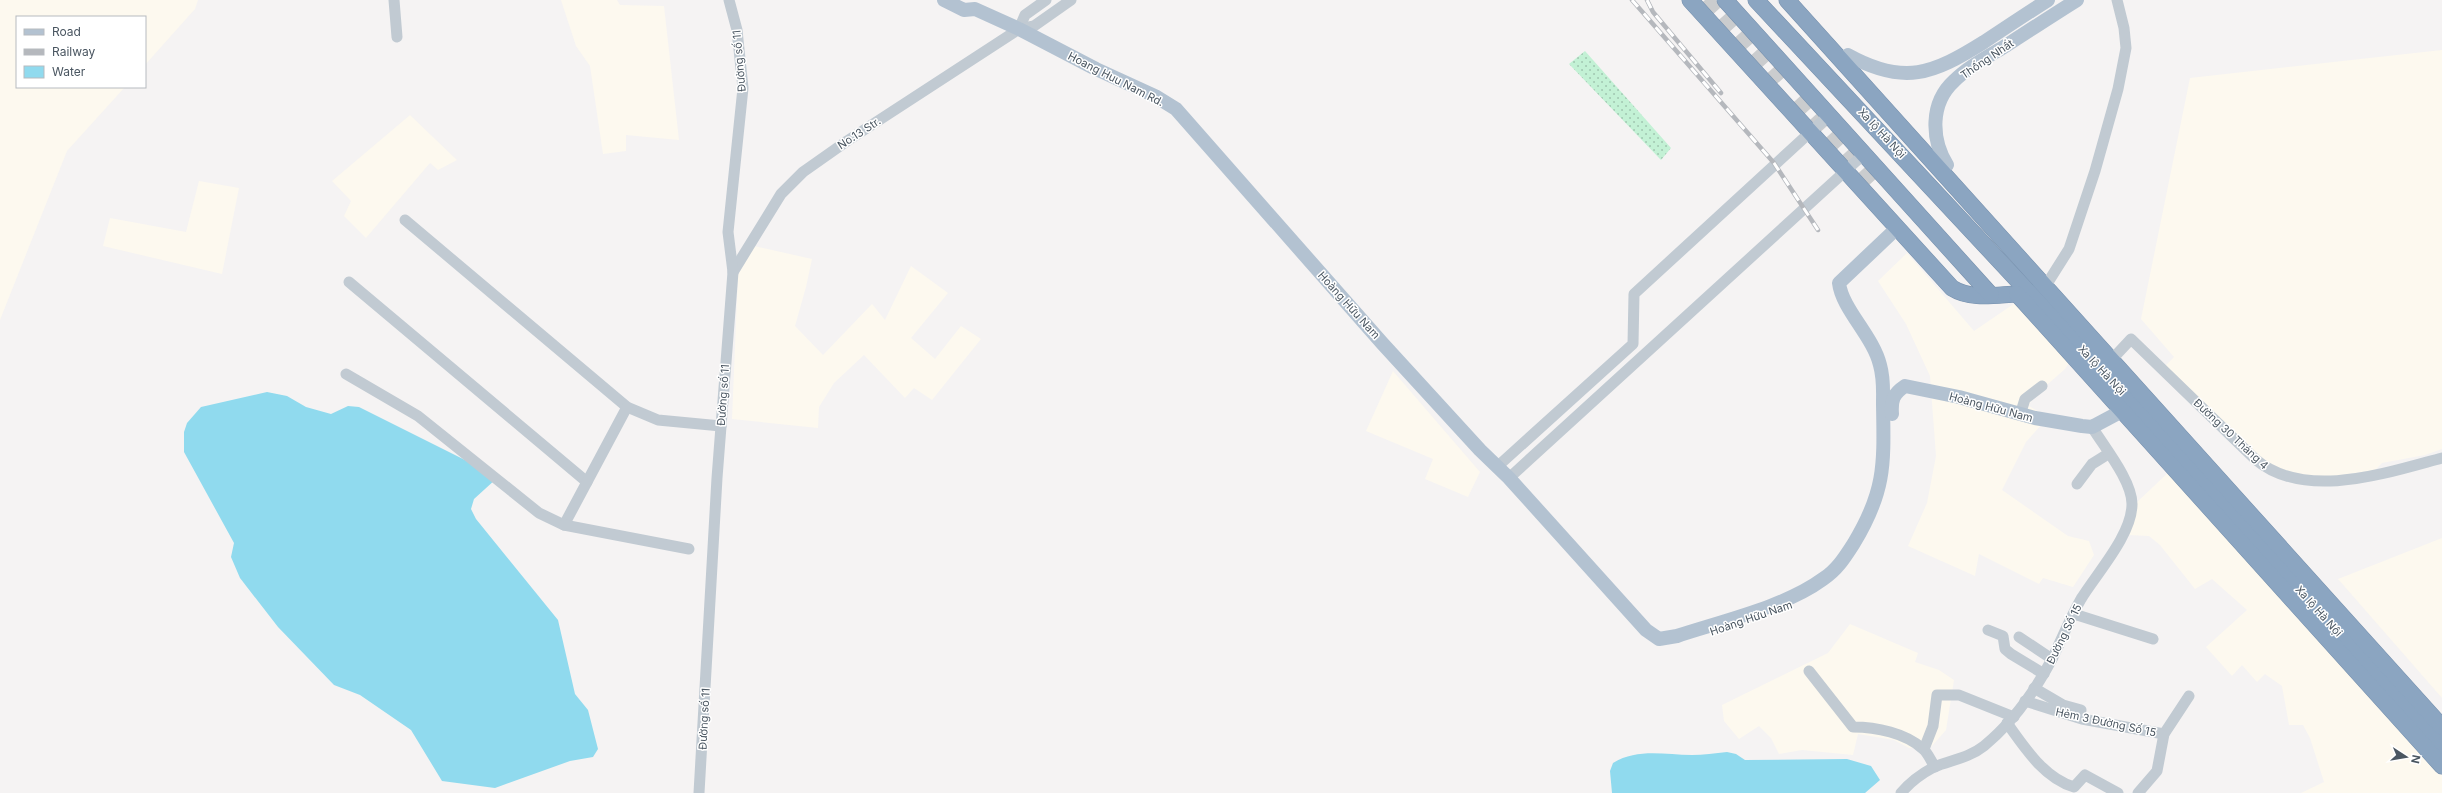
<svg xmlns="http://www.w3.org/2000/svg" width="2442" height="793" font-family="Inter,sans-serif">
  <defs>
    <pattern id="grass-dots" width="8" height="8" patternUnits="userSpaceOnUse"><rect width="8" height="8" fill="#c3f1d5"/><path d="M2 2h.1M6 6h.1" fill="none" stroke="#a0c6b0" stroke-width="1.8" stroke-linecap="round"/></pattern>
  </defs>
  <rect width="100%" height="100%" fill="#f5f3f3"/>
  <g fill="#fdf9ef">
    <path d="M0,0h198l-3,9 -50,56v-48h-128v70h108l-58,64 -67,169z"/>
    <path d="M561,0h56l3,5 44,1 15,134 -53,-5v16l-23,3 -13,-88 -14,-20z"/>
    <path d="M2442,50v399l-17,6 -43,8 -7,7 -47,7h-28l-39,-16 -97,-94 10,-10 -33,-38 49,-241z"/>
    <path d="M410,115l47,45 -19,10 -8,-7 -64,75 -22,-22 7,-15 -19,-20z"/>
    <path d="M199,181l40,7 -17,86 -119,-28 7,-28 76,14z"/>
    <path d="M754,246l58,13 -6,28 -11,39 28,29 49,-51 13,16 26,-54 37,27 -37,45 24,21 26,-33 20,13 -49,61 -18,-12 -9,10 -41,-43 -30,28 -15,24 -1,21 -86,-9 6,-144z"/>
    <path d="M1907,253l67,78 44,-30 52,60 -5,8 -33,29 -3,8 19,11 -22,25 -24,48 66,46 21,5 5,14 -21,32 -30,-9 -4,6 -60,-30 -4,22 -67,-30 19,-43 9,-47 -6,-80 -24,-52 -28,-43z"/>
    <path d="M1393,371l87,101 -12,25 -43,-18 8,-20 -67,-28z"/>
    <path d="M2171,470l271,302v21h-141l23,-11 -14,-44 -7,-13h-14l-7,-39 -17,-12 -8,8 -15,-17 -10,11 -26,-29 41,-37 -35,-31 -17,10 -35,-44 -11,-9 -21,-1 8,-32z"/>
    <path d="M2442,538v160l-104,-119z"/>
    <path d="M1850,624l68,29 -3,9 24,8 15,10 -8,50 -15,17 -22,1 -15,-8 -36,-6 -5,21 -51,-5 -23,4 -8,-16 -12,-12 -20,13 -15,-18 -2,-16 106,-52z"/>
  </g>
  <path fill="url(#grass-dots)" d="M1585,51l86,97 -10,12 -92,-96z"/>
  <g fill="#90daee">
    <path d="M267,392l20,4 19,11 25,7 17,-8 11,1 124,62 13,10 -22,20 -3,10 5,10 82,101 17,74 13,16 10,39 -5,8 -23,4 -75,27 -53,-7 -31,-51 -51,-35 -26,-10 -56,-58 -38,-49 -9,-21 3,-14 -50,-91v-20l3,-9 14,-16z"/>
    <path d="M1727,752l9,2 9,6 102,-1 24,7 9,14 -15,13h-253l-2,-22 3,-8c25,-15 51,-8 79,-8 11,0 23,-2 35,-3z"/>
  </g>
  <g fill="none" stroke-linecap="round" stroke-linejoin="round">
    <g stroke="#caccce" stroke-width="16" stroke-dasharray="16 8" stroke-linecap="butt">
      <path d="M1705,0l74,82"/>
      <path d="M1795,101l80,88"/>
    </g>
    <g stroke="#7690ad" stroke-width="17">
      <g id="highway">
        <path d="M1690,0l262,288c19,12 43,7 65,6"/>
        <path d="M1725,0l266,295"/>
        <path d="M1756,0l376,403 310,344"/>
        <path d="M1787,0l655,727"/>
        <path d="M2017,294l425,472"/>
      </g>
    </g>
    <g stroke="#c1cad2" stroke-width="11">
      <path d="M394,0l3,37"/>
      <path d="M1019,29l6,-14 21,-15"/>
      <path d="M405,220l222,187 31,13 63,6"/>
      <path d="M733,272l48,-78 22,-22 44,-31 172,-112 15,-3 37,-26"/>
      <path d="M349,282l238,200"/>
      <path d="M2045,287l24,-38 26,-78 23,-82 8,-41 -2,-20 -7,-28"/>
      <path d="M2117,354l14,-15 124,120c49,42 131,14 187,-1"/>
      <path d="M346,374l72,42 121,97 25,12 63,-118"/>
      <path d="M2020,415l5,-16 17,-13"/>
      <path d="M1498,466l135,-122 1,-50 195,-179"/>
      <path d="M1509,478l354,-323"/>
      <path d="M2077,484l15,-20 16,-10"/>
      <path d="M564,525l125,24"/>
      <path d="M2074,614l79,25"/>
      <path d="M1988,630l15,6 2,13 6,5 33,20"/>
      <path d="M2019,637l33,22"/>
      <path d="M1809,671l44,56c23,0 53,6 70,22 5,4 8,12 12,18"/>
      <path d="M2034,688l29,17 18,5"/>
      <path d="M2025,701l57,18 82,15"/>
      <path d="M2007,723c18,25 37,55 67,64l11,-12 33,18"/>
      <path d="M1924,749l9,-23 4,-31h22l55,22"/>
      <path d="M699,793l18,-315 16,-206 -5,-40 15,-144 -6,-58 -8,-30"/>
      <path d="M1901,793c9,-11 20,-19 33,-26 17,-7 35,-9 50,-21 28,-23 51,-55 68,-87 10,-20 18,-41 29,-60 16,-26 51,-64 51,-95 0,-23 -27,-56 -40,-77"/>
      <path d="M2138,793l19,-22 7,-37 25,-38"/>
    </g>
    <g stroke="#b3c2d1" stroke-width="14">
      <path d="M944,0l20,10 11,-1 44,20 77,40 59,27 21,13 206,234 98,107 29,28 137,152 13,9 18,-3c45,-15 108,-29 146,-57 14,-9 22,-22 31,-36 32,-53 30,-80 29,-139 0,-14 1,-25 -3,-39 -7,-29 -38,-56 -41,-82l58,-55"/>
      <path d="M1848,55c56,31 85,19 136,-13 21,-14 42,-28 64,-42"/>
      <path d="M1947,165c-16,-26 -17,-62 7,-84 15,-15 35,-25 53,-36 23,-15 46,-30 70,-45"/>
      <path d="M1892,414c-1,-14 1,-20 13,-28l54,11 76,21 47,8 10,1 30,-16"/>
    </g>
    <use href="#highway" stroke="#8ba5c1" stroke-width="16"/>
    <g stroke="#b5b8bd" stroke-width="4.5">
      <g id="rail">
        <path d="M1632,0l142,163 44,67"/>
        <path d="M1647,0l6,12 68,81"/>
      </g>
    </g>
    <use href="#rail" stroke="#fff" stroke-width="3" stroke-dasharray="9" stroke-linecap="butt"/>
  </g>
  <g text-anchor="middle" stroke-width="3" stroke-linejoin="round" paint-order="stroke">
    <g font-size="11" fill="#4a5661" stroke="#fff">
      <text transform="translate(1987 59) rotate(-34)" y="4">Thống Nhất</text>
      <text transform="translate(739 61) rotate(-95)" y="4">Đường số 11</text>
      <text transform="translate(1116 79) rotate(27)" y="4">Hoang Huu Nam Rd.</text>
      <text transform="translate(859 133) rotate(-33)" y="4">No.13 Str.</text>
      <text transform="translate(1882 133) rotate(47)" y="4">Xa lộ Hà Nội</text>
      <text transform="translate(1349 305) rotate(48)" y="4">Hoàng Hữu Nam</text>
      <text transform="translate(2102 370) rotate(47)" y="4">Xa lộ Hà Nội</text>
      <text transform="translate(723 395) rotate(-86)" y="4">Đường số 11</text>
      <text transform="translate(1991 407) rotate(15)" y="4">Hoàng Hữu Nam</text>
      <text transform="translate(2231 434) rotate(43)" y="4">Đường 30 Tháng 4</text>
      <text transform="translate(2319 611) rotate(48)" y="4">Xa lộ Hà Nội</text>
      <text transform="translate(1751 618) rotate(-19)" y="4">Hoàng Hữu Nam</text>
      <text transform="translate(2064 634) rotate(-64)" y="4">Đường Số 15</text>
      <text transform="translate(704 719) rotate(-87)" y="4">Đường số 11</text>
      <text transform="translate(2106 722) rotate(12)" y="4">Hẻm 3 Đường Số 15</text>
    </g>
  </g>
  <rect x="16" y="16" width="130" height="72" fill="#ffffff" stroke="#b7bbc0"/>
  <rect x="24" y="29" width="20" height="6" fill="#b3c2d1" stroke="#b7bbc0"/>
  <text x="52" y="36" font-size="12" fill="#4a5661">Road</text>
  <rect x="24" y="49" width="20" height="6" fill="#b5b8bd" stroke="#b7bbc0"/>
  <text x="52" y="56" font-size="12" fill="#4a5661">Railway</text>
  <rect x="24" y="66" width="20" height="12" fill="#90daee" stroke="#b7bbc0"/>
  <text x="52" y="76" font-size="12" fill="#4a5661">Water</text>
  <g transform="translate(2406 757) rotate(102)" stroke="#ffffff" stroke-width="3" paint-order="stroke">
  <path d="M0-3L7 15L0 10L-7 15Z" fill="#4a5661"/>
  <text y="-6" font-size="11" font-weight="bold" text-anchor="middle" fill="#4a5661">N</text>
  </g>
</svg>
